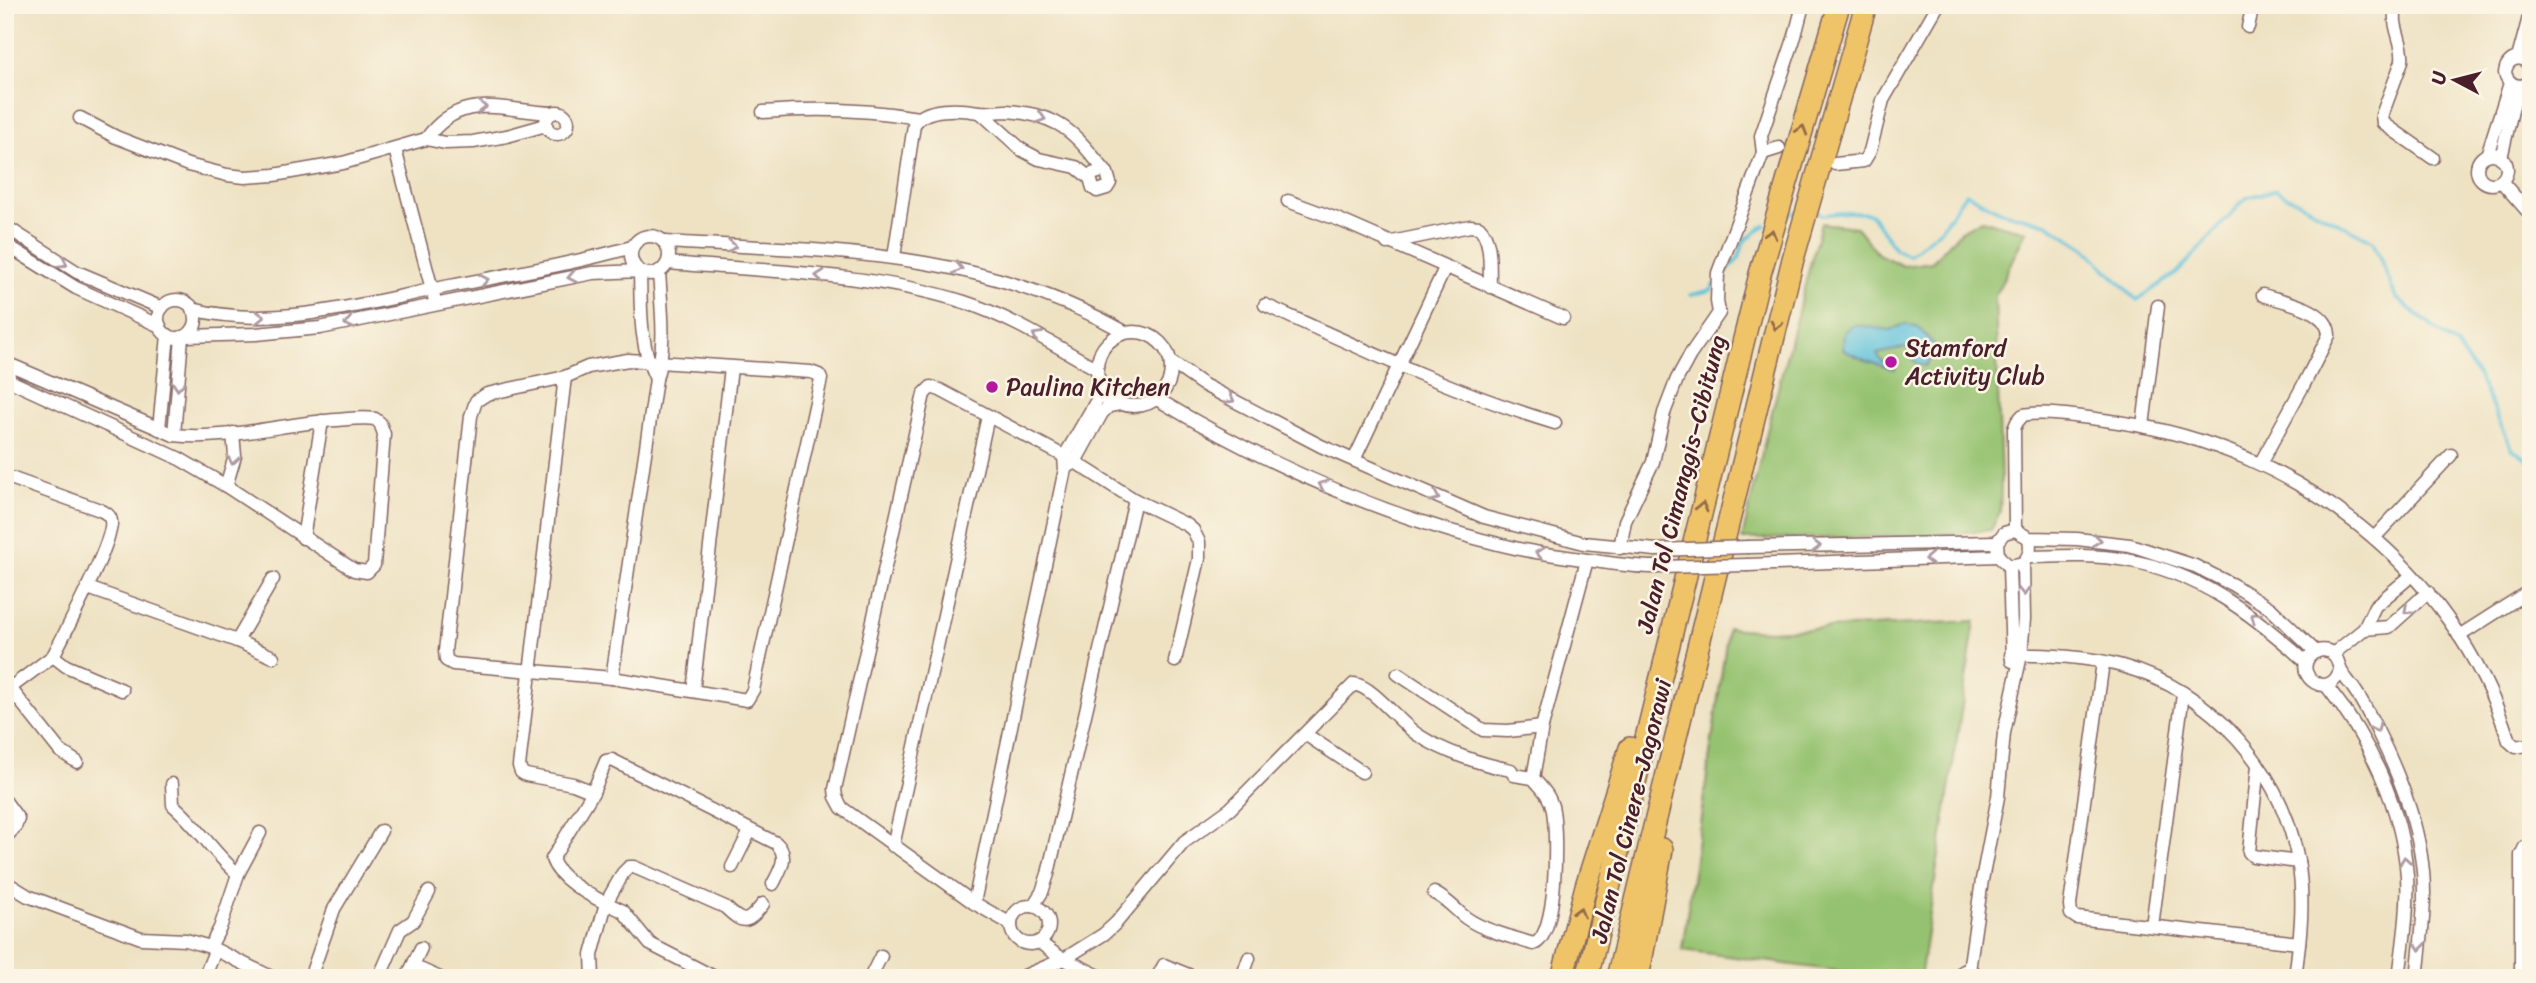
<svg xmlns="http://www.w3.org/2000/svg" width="2536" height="983" font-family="Sriracha,sans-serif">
  <rect width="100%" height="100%" fill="#fcf5e5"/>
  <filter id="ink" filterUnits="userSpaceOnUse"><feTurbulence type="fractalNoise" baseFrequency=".0143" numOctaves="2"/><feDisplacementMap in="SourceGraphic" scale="14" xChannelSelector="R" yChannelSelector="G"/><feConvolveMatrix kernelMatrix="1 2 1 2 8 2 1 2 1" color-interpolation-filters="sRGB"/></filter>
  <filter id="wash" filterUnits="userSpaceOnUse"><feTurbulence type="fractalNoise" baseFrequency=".00686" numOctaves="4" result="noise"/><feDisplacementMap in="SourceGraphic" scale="28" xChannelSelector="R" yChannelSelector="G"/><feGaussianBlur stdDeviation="1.57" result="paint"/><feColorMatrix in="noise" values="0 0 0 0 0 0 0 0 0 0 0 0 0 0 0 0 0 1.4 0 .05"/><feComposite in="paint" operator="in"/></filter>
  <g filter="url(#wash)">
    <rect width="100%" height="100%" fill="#eee2c3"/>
    <g fill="#95c270" stroke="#70704e" stroke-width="2">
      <path d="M1982,220l44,11 -31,65 6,186 -1,30 -9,18 -81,7 -168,2 26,-112 53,-204 35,4 22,27 25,12 29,-4 29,-31z"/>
      <path d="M1975,621l-55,357h-31l-207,-28 46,-322 40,3z"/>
    </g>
    <path fill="#5ec2dc" stroke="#547084" stroke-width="2" d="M1905,324l14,4 17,19 -1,8 -10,11c-12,-2 -14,-8 -17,-19l-31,7 5,8 11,-2 2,10 -28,-9 -24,-11 1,-18 11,-7 35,5z"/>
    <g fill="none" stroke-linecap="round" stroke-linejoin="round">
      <g stroke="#5ec2dc" stroke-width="3.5">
        <path d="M1816,210l6,5 26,-3 23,2 24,35 14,6 32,-26 25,-36 33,18 48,13 38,24 52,52 40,-27 69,-75 29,-8 98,51 23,57 61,48 20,29 36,75 18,12"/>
        <path d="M1785,216l15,-6"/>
        <path d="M1722,277l17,-19 5,-17 21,-16"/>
        <path d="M1691,295l20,-5 3,-5"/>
      </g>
    </g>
  </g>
  <g filter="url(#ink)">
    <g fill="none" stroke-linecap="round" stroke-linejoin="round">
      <g stroke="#836360" stroke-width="15">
        <g id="street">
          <path d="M2398,5c-10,18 7,37 4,56l-20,54 1,8 50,35"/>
          <path d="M2248,27l5,-22"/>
          <path d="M2518,58l13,-48"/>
          <path d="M2531,65l-8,-6c-11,-2 -17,4 -18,14 3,10 10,15 20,12l6,-6"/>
          <path d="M763,112c52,-4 103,-3 155,6"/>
          <path d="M980,112l42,38 17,9 37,8 14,11 3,10 4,3 10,-3 3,-5 -3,-10 -5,-2 -10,3 -2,4"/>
          <circle cx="557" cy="123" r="11"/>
          <path d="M80,118l36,19 72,28 39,10 18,2 29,-2 69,-12 83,-24 19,4 28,-1 34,-6 39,-11"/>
          <path d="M426,139c36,-49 75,-28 127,-26"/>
          <path d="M395,149l39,148"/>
          <path d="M1763,153l16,-5"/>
          <circle cx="2492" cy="169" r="15"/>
          <path d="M2487,155l23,-72"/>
          <path d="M2501,158l12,-52 7,-20"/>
          <path d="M1835,164l29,-3 6,-10 13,-51 55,-95"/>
          <path d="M2501,181l30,34"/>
          <path d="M1288,201l49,18 226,99"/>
          <path d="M5,226l72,46 85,36"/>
          <circle cx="650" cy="255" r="19"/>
          <path d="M664,242c163,9 315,7 461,90"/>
          <path d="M1387,243l83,-17 9,1c14,14 10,41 11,60"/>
          <path d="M5,244l71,44 84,38"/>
          <path d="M894,257l20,-132c10,-19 47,-16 65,-13 8,1 18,-1 27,-1 17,1 36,4 52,13 20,11 34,32 49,49"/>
          <path d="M669,263c94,8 205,10 295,39 47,15 90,43 133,67"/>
          <circle cx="177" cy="319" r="19"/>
          <path d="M1265,305c95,43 190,88 290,118"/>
          <path d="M192,309c84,22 175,-7 258,-23 61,-12 123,-22 182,-39"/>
          <circle cx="1134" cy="369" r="37"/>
          <path d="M186,336l70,-2 64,-6 273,-55 47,-2c1,37 -1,74 16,108"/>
          <path d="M628,360l183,12 8,3 2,4 -68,311 -6,10 -135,-22 -159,-14 -7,-4 -1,-9 26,-235 5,-15 11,-7 78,-17 23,-10z"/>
          <path d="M1172,363l30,21 119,62 163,71 100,26 72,7"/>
          <path d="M13,366l161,69c52,6 111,-12 163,-15 13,-1 26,-3 38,-1l5,4 4,11 -10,131 -7,7 -13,-2 -128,-84 -48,-28 -168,-77 -2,-9z"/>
          <path d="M565,377l-46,389 2,6 5,3 47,9 20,8 -41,67c6,19 36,36 54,44l-14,52 1,23"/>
          <path d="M1157,399c112,67 234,121 362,150 23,5 45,7 68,11 23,3 45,7 69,7"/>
          <path d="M2143,426l15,-120"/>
          <path d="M159,429l9,-94"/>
          <path d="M174,435l8,-98"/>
          <path d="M1354,460l91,-192"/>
          <path d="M2260,464l44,-80 25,-49c-1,-27 -45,-33 -66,-40"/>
          <path d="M1068,466l7,-4 27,-49 7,-7 11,-2"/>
          <path d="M5,476l95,34c6,3 10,5 11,11 4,17 -47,114 -58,135l13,10 56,24"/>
          <path d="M226,486l9,-30 -2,-23"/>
          <path d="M2015,530l-1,-101 3,-7 6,-7c24,-5 71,4 95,7 179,26 336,146 391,319l7,6 15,-3"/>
          <path d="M303,538l19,-117"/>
          <path d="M2374,538l77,-83"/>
          <path d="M1748,547l249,-5"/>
          <path d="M1620,548l5,-27 28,-59 11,-49 13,-34 13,-24 29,-42 -2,-12 1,-28 45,-120 -2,-17 34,-100 8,-31"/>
          <path d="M2029,557c32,-1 65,-3 97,3 72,12 127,54 180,102"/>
          <path d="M2023,563l-14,3 -11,-10 -1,-14 7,-9 11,-3 14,8 48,1 53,6 65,21 38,19 37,23 46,44"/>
          <path d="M1748,565l250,-9"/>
          <path d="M2009,566l3,95"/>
          <path d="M5,569v6"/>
          <path d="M88,588l149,53 36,16"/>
          <path d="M2364,629l25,-2 39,-35"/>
          <path d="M2459,636l72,-46"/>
          <path d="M237,641l36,-62"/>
          <path d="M2333,654l31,-25 11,-23 36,-30"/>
          <path d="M2011,655c33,-1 80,2 111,11 90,25 160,104 176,195 7,39 2,78 -3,117"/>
          <path d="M2103,662l-33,243 1,9 6,4 222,25"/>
          <path d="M2340,670c-10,31 -46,7 -31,-13 5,-7 16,-9 23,-4 7,5 6,12 9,18 4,7 9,12 13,18 9,13 16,27 23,41 25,51 47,106 47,163 0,28 -4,57 -7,85"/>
          <path d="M1398,674l85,56 25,1 34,-4"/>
          <path d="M612,678l44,-299c11,-36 5,-70 3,-108"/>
          <path d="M2326,685c43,54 76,121 81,191 2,34 -4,68 -8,102"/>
          <path d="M10,688l43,-32"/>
          <path d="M693,691l38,-323"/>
          <path d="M5,692l5,-4 50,63 17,11"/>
          <path d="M1305,734l57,38"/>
          <path d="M2258,765l-9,87 4,4 45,6"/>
          <path d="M172,784l1,21c25,21 40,48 65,69"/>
          <path d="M593,792l13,-31 6,-1 164,83c14,13 4,27 -3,41"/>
          <path d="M5,801l13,18 -3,8 -10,11"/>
          <path d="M893,846l95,-430"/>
          <path d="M732,867l18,-36"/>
          <path d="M5,882l23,14 113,42 45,2 24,7 63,31"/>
          <path d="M1434,893c12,6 17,12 27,21 18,16 49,22 72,30 25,-5 24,-111 20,-133 -2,-14 -11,-23 -20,-33l9,-51 45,-167"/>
          <path d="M974,903l91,-434 -1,-12 33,-57 10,-5"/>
          <path d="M1033,906l9,-14 6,-18 87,-374"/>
          <circle cx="1030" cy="925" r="19"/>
          <path d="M1011,924l-37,-21 -132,-95 -6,-11 -1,-8 89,-395 7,-7 9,3 135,72 60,38 52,25 6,5 6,12v17l-24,102"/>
          <path d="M2152,926l31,-232"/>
          <path d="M1039,942l19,14 45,22"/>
          <path d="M210,947l10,-19 18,-54 22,-41"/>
          <path d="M413,966l27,12"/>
          <path d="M1969,971l13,-91 16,-83 6,-64 17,-78 3,-36 -1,-56c7,-8 8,-14 6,-25"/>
          <path d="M1158,976l6,-11 32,13"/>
          <path d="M204,978l11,-27"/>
          <path d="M310,978l24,-69 47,-78"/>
          <path d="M379,978l21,-48 13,-9 16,-29"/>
          <path d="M407,978l14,-30"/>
          <path d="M716,978l-66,-34 -27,-33 -17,-8 17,-30 6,-6h5l91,40c19,18 22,17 38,-3"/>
          <path d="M870,978l11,-22"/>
          <path d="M1020,978l44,-19 40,-25 12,-11 68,-81 46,-33 124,-125c20,3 45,39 64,51 26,17 62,29 93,35l3,5 19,3"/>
          <path d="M1242,978l7,-20"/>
          <path d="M1953,978l11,-7 11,2 5,5"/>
          <path d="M2528,978l-7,-7v-116l4,-8 6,-2"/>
        </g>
      </g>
      <g stroke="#836360" stroke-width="24">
        <g id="highway">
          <path d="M1562,978l24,-92 44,-138"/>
          <path d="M1587,978l173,-704 79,-269"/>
          <path d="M1617,978l176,-719 73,-254"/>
          <path d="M1638,978l24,-129"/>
        </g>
      </g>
      <use href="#street" stroke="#fff" stroke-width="12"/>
      <use href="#highway" stroke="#efc469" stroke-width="21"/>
      <g stroke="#836360" stroke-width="15" stroke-linecap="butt">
        <g id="street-bridge">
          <path d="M1656,550l92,-3"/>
          <path d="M1656,567l92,-2"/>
        </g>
      </g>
      <use href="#street-bridge" stroke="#fff" stroke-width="12"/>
    </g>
    <defs><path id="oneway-chevron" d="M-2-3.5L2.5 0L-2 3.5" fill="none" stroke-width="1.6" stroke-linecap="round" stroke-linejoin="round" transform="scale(1.75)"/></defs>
    <g stroke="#ae9aa0">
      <use href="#oneway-chevron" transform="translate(482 107) rotate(2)"/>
      <use href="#oneway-chevron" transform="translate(1041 118) rotate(17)"/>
      <use href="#oneway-chevron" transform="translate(732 246) rotate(3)"/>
      <use href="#oneway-chevron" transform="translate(63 263) rotate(31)"/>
      <use href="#oneway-chevron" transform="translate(958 268) rotate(13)"/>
      <use href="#oneway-chevron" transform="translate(820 276) rotate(-175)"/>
      <use href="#oneway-chevron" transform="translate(572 277) rotate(169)"/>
      <use href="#oneway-chevron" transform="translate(484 280) rotate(-11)"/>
      <use href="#oneway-chevron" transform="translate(260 317) rotate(-1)"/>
      <use href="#oneway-chevron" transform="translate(349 323) rotate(168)"/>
      <use href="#oneway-chevron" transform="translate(1037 336) rotate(-151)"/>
      <use href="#oneway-chevron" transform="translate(178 386) rotate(95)"/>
      <use href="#oneway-chevron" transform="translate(1230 399) rotate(29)"/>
      <use href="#oneway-chevron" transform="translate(233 460) rotate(99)"/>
      <use href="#oneway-chevron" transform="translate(1323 485) rotate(-157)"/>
      <use href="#oneway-chevron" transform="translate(1435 497) rotate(25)"/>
      <use href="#oneway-chevron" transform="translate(2097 540) rotate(5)"/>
      <use href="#oneway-chevron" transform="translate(1816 546) rotate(-1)"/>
      <use href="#oneway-chevron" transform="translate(1540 553) rotate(-169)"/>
      <use href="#oneway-chevron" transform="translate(1929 559) rotate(178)"/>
      <use href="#oneway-chevron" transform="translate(2024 591) rotate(88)"/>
      <use href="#oneway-chevron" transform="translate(2408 610) rotate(138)"/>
      <use href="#oneway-chevron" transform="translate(2255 617) rotate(-144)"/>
      <use href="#oneway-chevron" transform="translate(2376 728) rotate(64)"/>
      <use href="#oneway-chevron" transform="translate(2405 861) rotate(-98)"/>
      <use href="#oneway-chevron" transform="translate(2420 946) rotate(96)"/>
    </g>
    <g stroke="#946947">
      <use href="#oneway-chevron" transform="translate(1802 130) rotate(-73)"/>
      <use href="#oneway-chevron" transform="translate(1771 234) rotate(-74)"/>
      <use href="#oneway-chevron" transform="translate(1776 325) rotate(104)"/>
      <use href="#oneway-chevron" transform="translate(1702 507) rotate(-76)"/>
      <use href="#oneway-chevron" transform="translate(1579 912) rotate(-75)"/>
    </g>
  </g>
  <g fill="#b5179e" stroke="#fcf5e5" stroke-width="2.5">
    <circle cx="1891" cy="362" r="7"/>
    <circle cx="992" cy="387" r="7"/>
  </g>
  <g text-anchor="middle" stroke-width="5" stroke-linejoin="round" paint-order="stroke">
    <g font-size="24" fill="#4a1f2b" stroke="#fcf5e5" text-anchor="start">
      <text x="1905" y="356">Stamford<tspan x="1905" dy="28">Activity Club</tspan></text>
      <text x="1006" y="395">Paulina Kitchen</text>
    </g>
    <g font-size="24" fill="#4a1f2b" stroke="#fcf5e5">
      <text transform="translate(1681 484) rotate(-76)" y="8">Jalan Tol Cimanggis–Cibitung</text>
      <text transform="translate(1631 811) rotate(-76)" y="8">Jalan Tol Cinere–Jagorawi</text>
    </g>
  </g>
  <rect width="2536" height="983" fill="none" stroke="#fcf5e5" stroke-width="28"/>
  <g transform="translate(2455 80) rotate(277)" stroke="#fcf5e5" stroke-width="5" paint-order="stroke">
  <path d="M0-5L12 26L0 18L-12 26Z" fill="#4a1f2b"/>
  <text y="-10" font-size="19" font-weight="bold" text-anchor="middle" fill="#4a1f2b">U</text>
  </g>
</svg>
